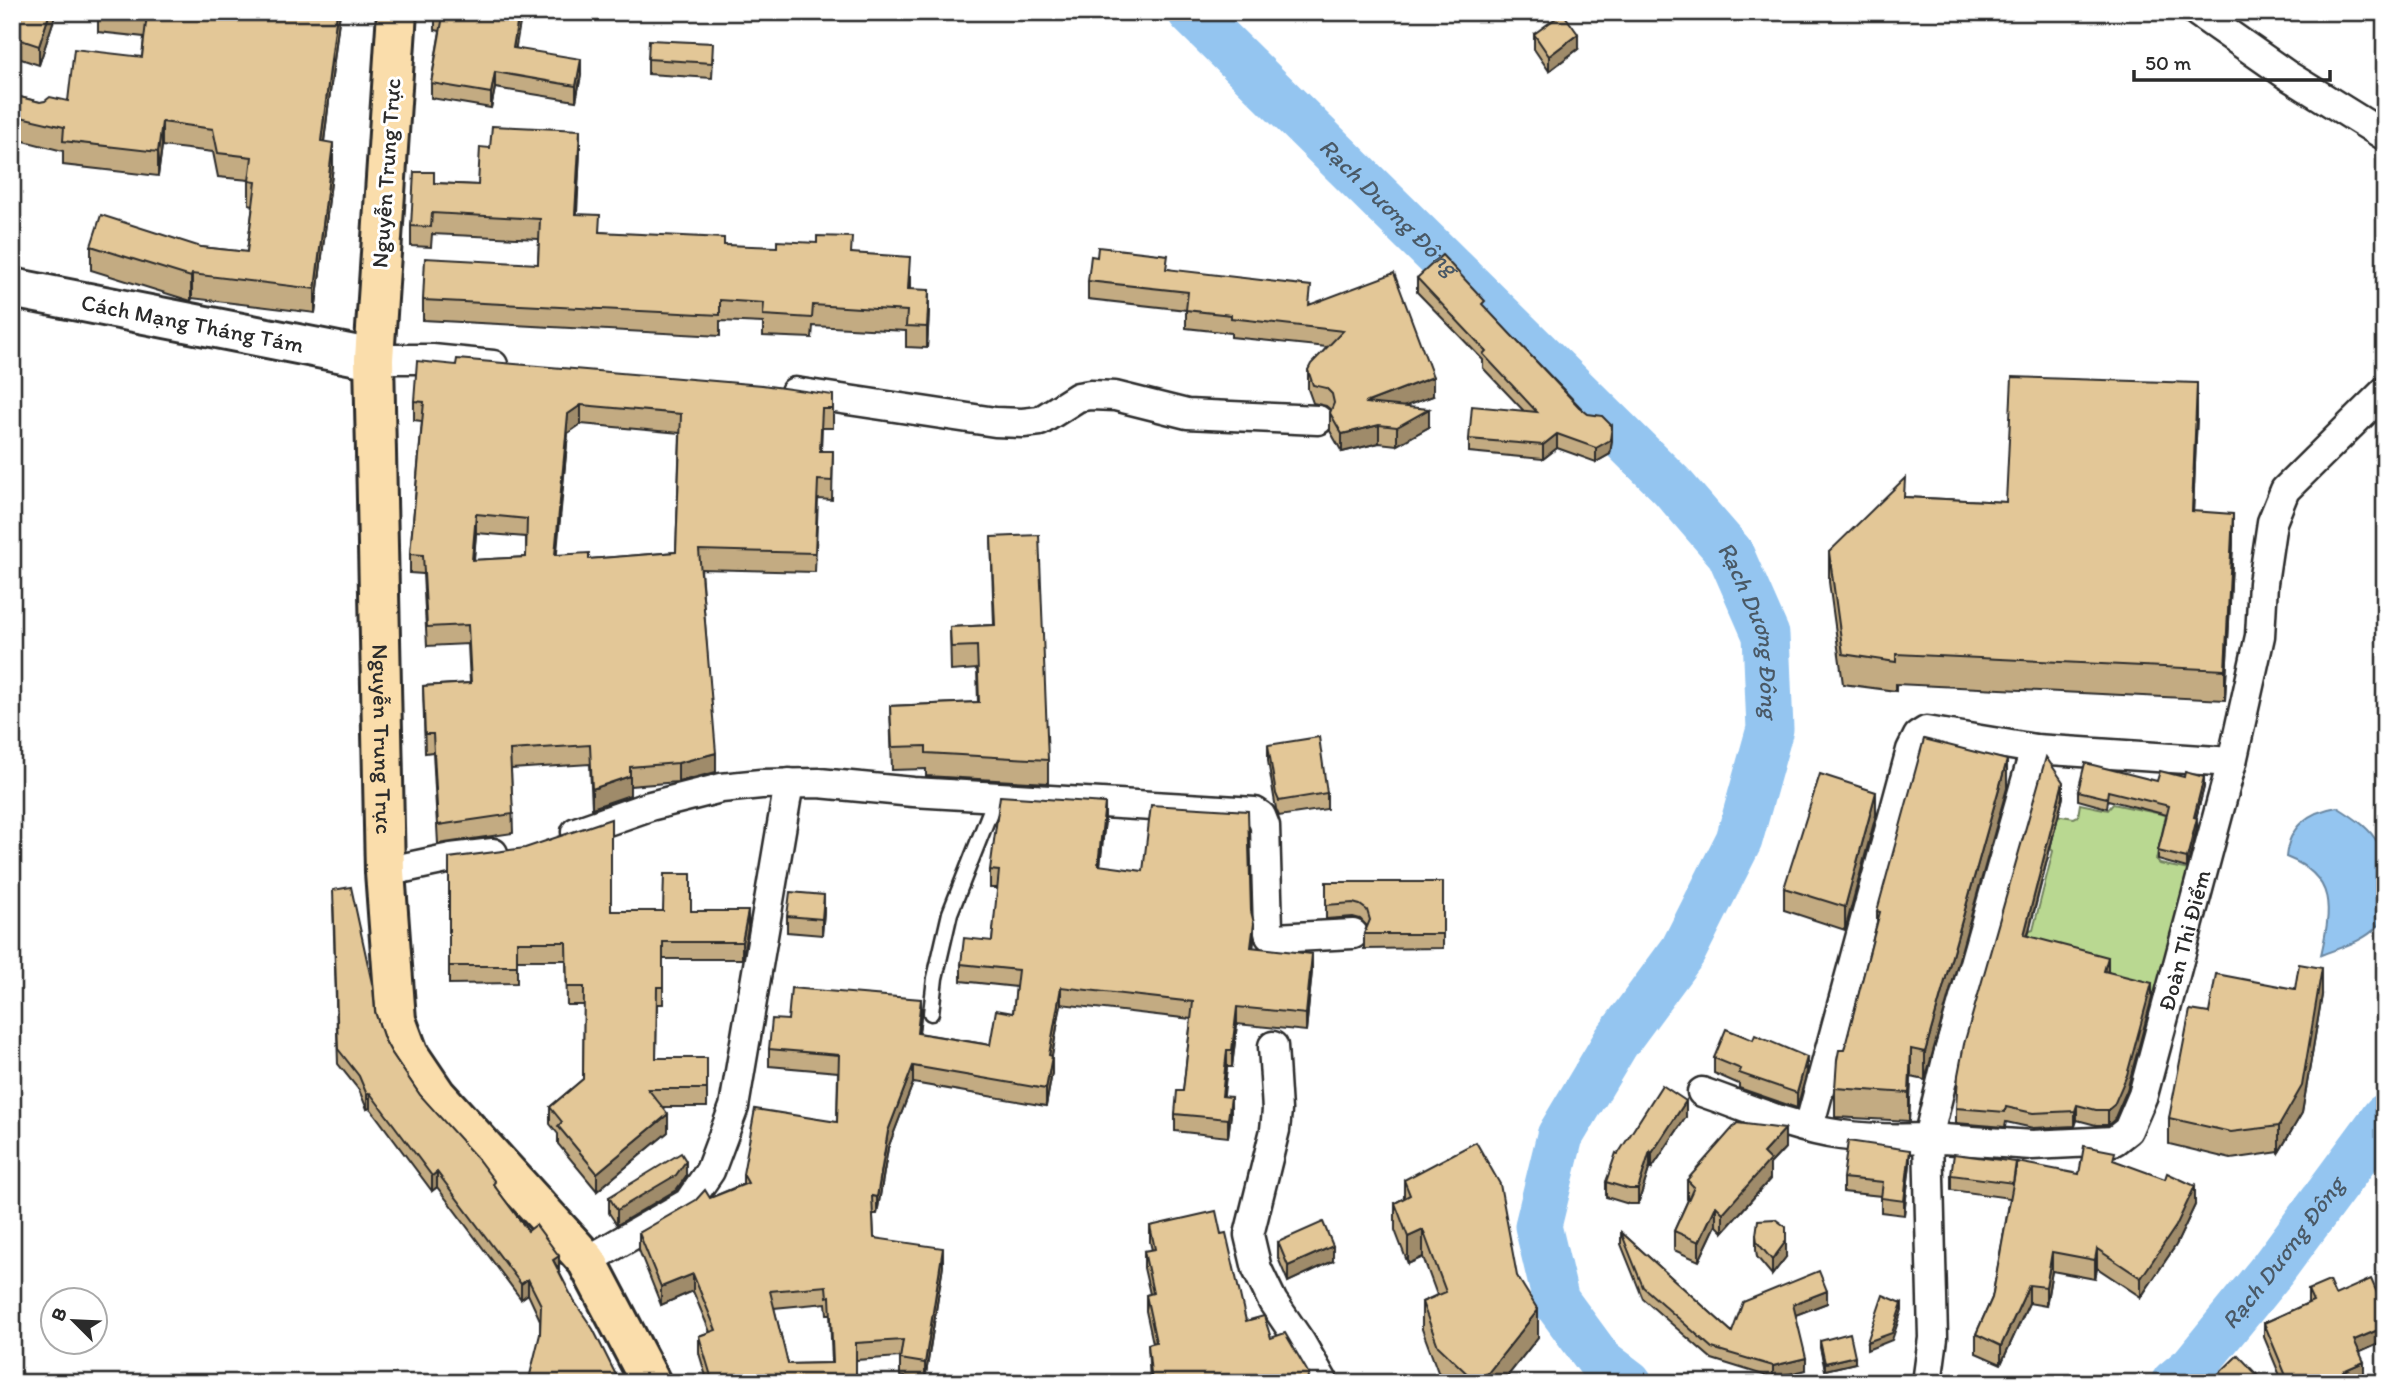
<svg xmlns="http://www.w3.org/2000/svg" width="2397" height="1395" font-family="Itim,sans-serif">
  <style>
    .green { fill: #b9d891; stroke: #72825e; stroke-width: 2 }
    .water { fill: #94c5f0; stroke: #6a87a1; stroke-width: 2 }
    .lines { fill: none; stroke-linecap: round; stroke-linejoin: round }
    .river { stroke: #94c5f0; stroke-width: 47 }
    .lane-casing { stroke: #2b2b2b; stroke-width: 19 }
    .street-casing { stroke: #2b2b2b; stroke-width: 33 }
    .secondary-casing { stroke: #2b2b2b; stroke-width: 44 }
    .primary-casing { stroke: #2b2b2b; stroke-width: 44 }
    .lane { stroke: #fff; stroke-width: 14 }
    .street { stroke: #fff; stroke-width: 28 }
    .secondary { stroke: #fff; stroke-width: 38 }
    .primary { stroke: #faddab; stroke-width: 38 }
    .wall { fill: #c3ab82; stroke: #2b2b2b; stroke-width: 2; fill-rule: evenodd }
    .shaded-wall { fill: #9f8b6a; stroke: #2b2b2b; stroke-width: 2 }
    .building { fill: #e3c797; stroke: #2b2b2b; stroke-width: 2; fill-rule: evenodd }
    .labels { text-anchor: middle; stroke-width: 6; stroke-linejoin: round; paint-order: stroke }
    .street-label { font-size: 23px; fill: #2b2b2b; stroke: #fff }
    .water-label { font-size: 24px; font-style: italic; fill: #4a5966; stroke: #fff }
  </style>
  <rect width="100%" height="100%" fill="#fff"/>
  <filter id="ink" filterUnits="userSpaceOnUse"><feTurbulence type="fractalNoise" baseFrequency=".0143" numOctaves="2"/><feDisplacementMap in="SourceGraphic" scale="14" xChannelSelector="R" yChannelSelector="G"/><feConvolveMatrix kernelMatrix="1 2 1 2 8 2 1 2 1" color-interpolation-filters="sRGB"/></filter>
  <g filter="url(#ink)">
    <path class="green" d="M2080,804l28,6 5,-6 53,11 -10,45 4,4 29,6 2,5 -34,121 -20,-5 -139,-64 30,5 5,-2 20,-79 -6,-7 8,-29 19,3 4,-2z"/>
    <path class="water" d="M2337,807c44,27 48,39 48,88 0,12 2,22 -7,31 -15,16 -37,21 -57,29 10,-45 16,-78 -35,-98 3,-31 22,-45 51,-50z"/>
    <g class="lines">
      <g class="river">
        <path id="s1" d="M1191,12l481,474 58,67 36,82 4,94 -31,111 -56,111 -67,91 -56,94 -22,90 18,75 44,60 29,22"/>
        <path id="s2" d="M2174,1383l19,-16 79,-97 113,-153"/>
      </g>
      <defs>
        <path id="lane" d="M931,1013l4,-35 15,-65 46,-116"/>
        <g id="street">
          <path d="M2197,12l90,63 98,61"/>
          <path d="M374,359h58l61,6"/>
          <path d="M795,392l200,30 28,1 17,-2 38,-24 12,-2 25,1 72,18 131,6"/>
          <path d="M576,832l74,-26 71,-18 40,-4 58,-1 94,9 342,20 6,4 4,10 3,102 2,8 5,2 78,-4"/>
          <path d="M385,872l66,-14 42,-5"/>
          <path d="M1273,1046l4,64 -2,20 -26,105 8,34 16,33 28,41 23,40"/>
          <path d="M1702,1092c43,15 94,37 139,43 29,4 58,4 87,3l20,-83 87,-306"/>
          <path d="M1809,1127l102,-377 7,-14 8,-5 109,18 197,13"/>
          <path d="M587,1261l101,-58 22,-32 24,-64 55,-324"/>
          <path id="s3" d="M1927,1383l6,-45 -5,-200 104,7 82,-4 14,-11 15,-35 89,-333 28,-126 3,-53 9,-61 13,-32 100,-99"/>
        </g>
        <g id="secondary">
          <path id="s4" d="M12,288l362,71"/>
        </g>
        <g id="primary">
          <path id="s5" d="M397,12l-23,347 11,513 11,148 13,35 27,40 151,166 64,122"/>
        </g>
      </defs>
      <use href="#lane" class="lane-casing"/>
      <use href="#street" class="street-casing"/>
      <use href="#secondary" class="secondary-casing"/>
      <use href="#primary" class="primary-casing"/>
      <use href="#lane" class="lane"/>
      <use href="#street" class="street"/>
      <use href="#secondary" class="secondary"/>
      <use href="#primary" class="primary"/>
    </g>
    <g class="wall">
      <path d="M12,12h42v7l-15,46 -27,-9z"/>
      <path d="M98,12h242l-16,130 9,24 -18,147 -123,-15 -1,3 -100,-31v-24l110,1 46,5 6,-47 -4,-1v-24l-31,-3 -5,-25 -51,-6 -4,30 -95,-11v-14l-51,-13v-43l28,7 28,-1 74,-44 2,-20 -46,-5z"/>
      <path d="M435,12l80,36 66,27 -5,26 -81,-13 -4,20 -60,-10v-15l9,-52 -5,-1z"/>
      <path d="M1534,34l44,15 -29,22 -15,-22z"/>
      <path d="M713,58l-1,20 -64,-4v-15z"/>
      <path d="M580,151l-3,63 23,18 124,13 128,8 58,24v12l19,22 -2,37 -21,-1v-16l-93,-5 -1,12 -49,-2v-13l-43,-2v15l-297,-16v-20l115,-36 1,-25 -107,-5 -1,13 -20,-1v-20l23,-43 44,2z"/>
      <path d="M1168,269l143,35 122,92 -29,10 25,21 -32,18 -18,-2 -37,9 -12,-21v-18l1,-3 -5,-4 -13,-3 -5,-14v-19l19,-23 -96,-10v-4l-45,-5v-18l-98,-11v-18z"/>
      <path d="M1417,278l68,30 127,132 -2,14 -14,8 -39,-14 -14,11 -74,-7v-13l54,-29 -40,-42v-8l-66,-68z"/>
      <path d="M833,395v33h-11l-1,23h12l-1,49 -14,-1 -3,73 -114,-3 15,203 -38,10 -48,4v9l-38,13 -2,-44 -79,5 2,64 -75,11 -5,-92 -8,1 -2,-67 47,-3 -2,-39 -41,2 -4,-72 -13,-1v-19l12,-133 -8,-1v-19zM581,424l99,9 -4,119 -87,7 -33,-4 12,-122zM476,533l50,4v20l-52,3z"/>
      <path d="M2197,413l-4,99 40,31 -8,157 -329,-16v7l-53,-7 -14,-102v-30l76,-55 101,5z"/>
      <path d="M991,537l57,223v23l-122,-7v-7l-34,1 -2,-64 88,-4 -1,-33 -26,2 -1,-44 44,-2z"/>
      <path d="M1268,745l59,48v16l-48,7 -3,-7 -8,-48z"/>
      <path d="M2157,781l47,6 -8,31 1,9 -10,41 -29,-8v-9l9,-36 -59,-15 -1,8 -29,-8v-9z"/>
      <path d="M2007,788l-82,292 -14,-3 -2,44 -74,-4v-29l42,-165v-12z"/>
      <path d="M2063,797l-35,139 80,36 44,26 -25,92 -13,30 -6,5h-12l-19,-5 -2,6 -42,2 -27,-6 -1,5 -49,-4v-15z"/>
      <path d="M1876,815l-31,115 -61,-20v-22z"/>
      <path d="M1105,820l-5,46 151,45 3,29 -1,8 59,23 -6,60 -69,-7 -5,43h-5l-4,29 8,18 -3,23 -53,-6v-17l8,-23 8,-72 -130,-15 -9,52v17l-6,33 -133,-23 -25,65 -11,66h-4l1,24 69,28 -18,114 -25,-4v-19l-44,3v23h-148l-9,-30v-17l11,-4 -17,-41 -32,14 -22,-55v-17l71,-35 33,-14v-10l94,-52 1,-50 -69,-6v-17l19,-29 133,-4 -2,17 71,12 23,-32 3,-26 -55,-6v-17l31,-23 6,-53h-8v-18zM826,1303l1,11h3l2,49 -44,1 -14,-56z"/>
      <path d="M449,858l162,53h80l57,17 -6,31h-79v45h-6l-1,54h51v49h-45l6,25 -71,59 -39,-47v-10l-8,-10v-17l33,-28 1,-74h-17l-1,-45h-49v23l-68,1z"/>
      <path d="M1326,882h117v66l-79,1v-15l3,-8 -7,-7 -7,-2 -27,2z"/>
      <path d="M333,904l42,108 9,27 7,13 29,43 75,92 33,44 31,25 -19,78v-14l-12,-26 -7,5 -84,-112 -5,4 -62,-83 -3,1 -8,-19 -21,-26z"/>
      <path d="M824,911l-2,24 -35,-3v-16z"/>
      <path d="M2322,995l-20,118 -23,39 -48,7 -62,-15v-26l40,-105z"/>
      <path d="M1714,1058l93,14 -10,36 -58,-20v-4l-25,-11z"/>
      <path d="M1686,1117l-34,51 -2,-2 -12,38h-9l-23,-7v-15l12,-28z"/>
      <path d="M1785,1148l-15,16v15l-47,53 -7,-7 -17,36 -25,-11v-19l14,-31 -1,-1v-19z"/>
      <path d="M2115,1161l80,44 -19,40 -35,52 -44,-29 -2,11 -43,-8 -6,35 -17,-3 -28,61 -25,-11v-19l16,-36 18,-100 -59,-8v-15l128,-1z"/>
      <path d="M1910,1164l-6,51 -23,-3v-16l-38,-4v-14z"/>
      <path d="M686,1176l-10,14 -59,35 -8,-12v-16z"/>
      <path d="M1404,1180l113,96 21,61 -36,46h-53l-11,-11 -16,-43v-27l15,-7 -14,-38 -15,7 -13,-34v-27l9,-5z"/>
      <path d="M1150,1226l71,8 25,87 25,17 38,45h-159l-2,-39 5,-1 -7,-32v-16l4,-1 -6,-26v-17l8,-1 -2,-8z"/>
      <path d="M1621,1232l111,100 95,-29 -32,12 11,55 -33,8 -61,-19 -69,-60 -22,-55z"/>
      <path d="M1756,1235l30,22 -14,18 -15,-18 -1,-7z"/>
      <path d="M1278,1242l55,19 -45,21 -10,-24z"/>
      <path d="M2308,1290l27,5 50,46 -25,11 4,24 -15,7h-66l-19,-46v-14l44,-20z"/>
      <path d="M1820,1341l35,22 -30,7 -5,-22z"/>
    </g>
    <g class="shaded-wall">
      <path d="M50,12h4v7l-15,46v-19z"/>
      <path d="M337,12h3l-19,153v-24z"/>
      <path d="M519,12h3l-9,51v-15z"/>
      <path d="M1578,34v15l-29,22v-15z"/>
      <path d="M581,59v16l-5,26v-15z"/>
      <path d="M495,72v16l-4,20v-15z"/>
      <path d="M162,122v24l-4,30v-24z"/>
      <path d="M580,130v21l-5,83v-20z"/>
      <path d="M333,143v23l-18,147v-24z"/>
      <path d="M192,274v24l-1,3v-24z"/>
      <path d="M929,290v21l-2,37v-21z"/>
      <path d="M1433,377v19l-68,25v-18z"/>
      <path d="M2197,383v30l-5,128v-30z"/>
      <path d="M581,405v19l-13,9 -13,141v-19l13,-141z"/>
      <path d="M1429,409v18l-32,18v-18z"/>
      <path d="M1379,425v18l-37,9v-18z"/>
      <path d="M1612,426v14l-2,14 -14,8v-14z"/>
      <path d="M1557,434v14l-14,11v-14z"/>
      <path d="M476,514v19l-4,46v-19z"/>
      <path d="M2233,514v29l-8,157v-30z"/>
      <path d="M716,753v19l-38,10v-19z"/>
      <path d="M2007,760v28l-82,292v-28z"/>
      <path d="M630,776v19l-38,13v-19z"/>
      <path d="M2204,777v10l-10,39v-9z"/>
      <path d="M2063,782v15l-39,153v-15z"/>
      <path d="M1876,792v23l-31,115v-23z"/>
      <path d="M1105,803v17l-7,63v-18z"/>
      <path d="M2197,818v9l-10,41v-10z"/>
      <path d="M824,895v16l-2,24v-16z"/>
      <path d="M748,911v17l-6,31v-17z"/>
      <path d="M1254,923v17l-3,25v-18z"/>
      <path d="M1312,954v17l-6,60v-17z"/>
      <path d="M2108,957v15l-4,-1z"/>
      <path d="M2322,968v27l-20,118 -23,39v-26z"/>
      <path d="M2152,983v15l-25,92 -13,30 -6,5v-15z"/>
      <path d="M1061,987v17l-12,69v-18z"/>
      <path d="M921,999v17l-4,34v-17z"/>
      <path d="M1237,1007v17l-5,43v-17z"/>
      <path d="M1911,1049v28l-2,44v-28z"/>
      <path d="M1227,1050v17l-5,46v-17z"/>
      <path d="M1052,1056v17l-6,33v-17z"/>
      <path d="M1807,1057v15l-10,36v-15z"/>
      <path d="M913,1066v17l-25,65 -11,66v-17l11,-66z"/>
      <path d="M370,1093v15l-3,1v-14z"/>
      <path d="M1231,1097v17l-3,23v-18z"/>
      <path d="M1686,1101v16l-34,51v-15z"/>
      <path d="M2077,1105v15l-2,6v-15z"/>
      <path d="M668,1114v18l-71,59v-18z"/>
      <path d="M1785,1129v19l-15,16v15l-47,53v-19l40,-60z"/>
      <path d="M1910,1150v14l-6,51v-14z"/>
      <path d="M1650,1151v15l-12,38v-15z"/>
      <path d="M686,1161v15l-10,14 -59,35v-15z"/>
      <path d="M437,1172v15l-5,4v-15z"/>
      <path d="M2195,1186v19l-19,40 -35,52v-19z"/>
      <path d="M1716,1206v19l-17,36v-19z"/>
      <path d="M1423,1230v27l-15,7v-27z"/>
      <path d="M1786,1241v16l-14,18v-15z"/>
      <path d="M1333,1246v15l-45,21v-16z"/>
      <path d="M943,1248v18l-18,114v-17z"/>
      <path d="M2097,1249v19l-2,11v-19z"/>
      <path d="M2052,1252v19l-6,35v-19z"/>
      <path d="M559,1256v14l-6,-10z"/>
      <path d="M693,1274v17l-32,14v-18z"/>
      <path d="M528,1279v15l-7,5v-15z"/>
      <path d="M2029,1285v18l-28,61v-18z"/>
      <path d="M1827,1291v12l-34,13v-12z"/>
      <path d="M1902,1303v7l-10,30 -25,10v-8z"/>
      <path d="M1538,1310v27l-36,46h-22z"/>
      <path d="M2385,1327v14l-31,14v-15z"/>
      <path d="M1855,1356v7l-30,7v-7z"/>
      <path d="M1806,1358v12l-33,8v-12z"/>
      <path d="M2364,1362v14l-15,7h-6v-12z"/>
    </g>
    <g class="building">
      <path d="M12,12h38l-11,34 -27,-9z"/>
      <path d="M134,12h203l-16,129 12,2 -18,146 -123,-15 -1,3 -100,-31 10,-31 100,32 46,5 9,-70 -7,-1 3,-24 -34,-4 -5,-24 -51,-7 -4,30 -95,-11 1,-14 -52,-12v-20l28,7 5,-1 5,-4 18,4 6,-52 68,8 5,-43z"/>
      <path d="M435,12h84l-6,36 68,11 -5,27 -81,-14 -4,21 -60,-10 12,-67 -8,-1z"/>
      <path d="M1563,13l15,21 -29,22 -15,-22z"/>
      <path d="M649,40l64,3 -1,20 -64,-4z"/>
      <path d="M492,126l88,4 -5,84 25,1 -1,17 125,6v7l53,2v-6l40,2v-7l35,1 -1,16 59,4 -2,32 21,1 -2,37 -21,-1 1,-15 -94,-6 -1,13 -49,-3 1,-12 -44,-3v15l-297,-15 2,-42 113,6 2,-45 -108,-6 -1,14 -20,-1 3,-54h20v11l44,2 2,-38 10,1z"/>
      <path d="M1098,247l70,8 -2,14 145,17 -2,19 85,-32 39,104 -68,26 64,6 -32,18 -18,-2 -37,9 -12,-21 4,-10 -2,-9 -6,-6 -13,-3 -5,-15 3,-6 32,-33 -112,-13v-3l-45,-5 2,-18 -100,-11 3,-25 6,1z"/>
      <path d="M1442,255l43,46 -3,3 97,103 9,7 14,2 10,10 -2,14 -14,8 -39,-14 -14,11 -74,-6 3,-33 65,6 -54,-58 3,-3 -69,-73z"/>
      <path d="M457,359l305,26 71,10v14h-11l-2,42h13l-1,30 -14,-1 -3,73 -116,-3 17,203 -38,10 -48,4v9l-38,13 -2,-44 -80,5 3,64 -75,11 -5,-91h-8l-2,-48 48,-3 -3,-58 -41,2 -4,-72 -13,-1 14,-152 -10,-1 3,-40 39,4zM581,405l100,9 -5,138 -87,7v-6l-34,2 13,-141zM476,514l51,5 -1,38 -54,3z"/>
      <path d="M2012,377l185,6 -5,128 41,3 -8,156 -329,-16v8l-53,-8 -14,-102 76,-74 -1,19 102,5z"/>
      <path d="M1039,535l9,225 -122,-7v-7l-34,1 -2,-41 89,-4 -2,-56 -26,1 -1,-20 45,-2 -4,-88z"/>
      <path d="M1319,737l8,56 -48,8 -3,-7 -8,-49z"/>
      <path d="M1924,739l83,21 -82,292 -14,-3 -2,44 -74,-5 2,-28 2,-10h5l36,-138 -3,-1z"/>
      <path d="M2046,757l17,25 -39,153 84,22 -4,14 48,12 -25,92 -13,30 -6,5h-12l-19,-5 -2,6 -42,2 -27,-6 -1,5 -49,-4 2,-33 6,-31z"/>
      <path d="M2085,763l72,18 3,-10 24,6 1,-5 19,5 -10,40 3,1 -10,40 -29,-7 11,-45 -61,-15 -1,7 -29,-7z"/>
      <path d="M1820,774l56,18 -31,115 -61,-19z"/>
      <path d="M1000,796l105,7 -7,62 45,6 8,-66 97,6 3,100 3,12 -3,24 61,7 -6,60 -69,-7 -5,43h-5l-5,46 9,1 -3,22 -53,-5 2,-23h6l10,-89 -132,-15 -12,68 3,1 -6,33 -133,-23 -25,65 -11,66 -5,-1 2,42 69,10 -18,115 -25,-4 3,-19 -47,3v40h-143l-14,-47 17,-6 -23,-56 -32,13 -22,-54 57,-33 9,-10 5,8 38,-15 -5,-9 12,-65 82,13 2,-67 -70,-6 3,-30 16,1 3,-32 130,11 -4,34 73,12 6,-35 17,3 5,-43 -57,-6 3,-26 28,3 7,-70 -9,-1zM826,1286l1,11 3,-1 3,67 -45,1 -18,-73z"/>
      <path d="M611,819v92h52l1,-37h27v37h57l-6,31h-79v45h-6l-1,71h51v31h-59l20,25 -71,59 -39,-47 4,-4 -12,-15 33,-28 1,-92h-17l-1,-45h-49v24h-68v-108l76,-10z"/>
      <path d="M1326,882h117v52h-79l6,-14 -3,-10 -7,-5 -7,-2 -27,2z"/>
      <path d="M351,887l22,101 2,24 9,27 7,13 29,43 57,63 18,24 -2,2 35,47 8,-6 23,31 -6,4 21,41 19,28 27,54h-92l12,-49 1,-29 -13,-26 -7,5 -84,-112 -5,4 -62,-83 -3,2 -8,-19 -21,-27 -5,-159z"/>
      <path d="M790,892l34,3 -2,24 -35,-3z"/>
      <path d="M2299,964l23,4 -20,118 -23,40 -48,6 -62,-14 21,-108 19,3 7,-39 79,15z"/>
      <path d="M1726,1029l27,11 2,-5 52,22 -10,36 -58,-20 2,-4 -27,-11z"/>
      <path d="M1662,1085l24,16 -34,52 -2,-2 -12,38h-9l-23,-7 10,-29 2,1z"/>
      <path d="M1737,1123l48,6 -22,24 7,7 -47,53 -7,-7 -17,36 -25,-11 20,-44 -7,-7z"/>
      <path d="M1848,1141l62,9 -6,51 -23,-3 2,-16 -40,-4z"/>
      <path d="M1476,1142l24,42 17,92 21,34 -58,73h-3l-39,-37 -16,-44 24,-10 -23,-62 -15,7 -13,-34 15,-8 -6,-15z"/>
      <path d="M2084,1146l31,6 -2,8 52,19 2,-6 28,13 -19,40 -35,52 -44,-29 -2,11 -43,-8 -6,35 -17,-2 -28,61 -25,-12 16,-36 25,-136 62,12z"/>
      <path d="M681,1153l5,8 -10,14 -59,35 -8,-13z"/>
      <path d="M1954,1154l62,8 -3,21 -62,-8z"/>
      <path d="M1216,1211l5,23 5,-1 20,88 18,-5 7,22 14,-5 24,41 -4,9h-153l-4,-39 8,-2 -10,-47 7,-2 -9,-42 11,-2 -5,-23z"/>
      <path d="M1775,1219l11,8v14l-14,19 -15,-18 -1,-7 2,-15z"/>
      <path d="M1323,1222l10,24 -45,20 -10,-24z"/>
      <path d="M1621,1232l111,100 11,-30 76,-31 8,20 -34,13 13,54 -33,8 -61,-18 -69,-61z"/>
      <path d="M2371,1279l14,32v16l-31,13 10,22 -21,9 5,12h-59l-25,-60 49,-22 -5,-11 21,-9 6,14z"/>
      <path d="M1883,1295l19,8 -10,30 -25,9z"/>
      <path d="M1850,1333l5,23 -30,7 -5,-22z"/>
      <path d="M2238,1355l27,28h-56z"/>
    </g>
  </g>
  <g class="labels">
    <g class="street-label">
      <text transform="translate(386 173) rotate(-86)" y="8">Nguyễn Trung Trực</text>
      <text dy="8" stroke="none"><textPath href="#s4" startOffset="184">Cách Mạng Tháng Tám</textPath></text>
      <text dy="8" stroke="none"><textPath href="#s5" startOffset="728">Nguyễn Trung Trực</textPath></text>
      <text dy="8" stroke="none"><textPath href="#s3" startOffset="648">Đoàn Thị Điểm</textPath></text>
    </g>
    <g class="water-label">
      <text dy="8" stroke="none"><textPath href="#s1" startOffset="278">Rạch Dương Đông</textPath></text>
      <text dy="8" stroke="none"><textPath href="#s1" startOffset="845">Rạch Dương Đông</textPath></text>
      <text dy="8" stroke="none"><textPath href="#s2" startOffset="170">Rạch Dương Đông</textPath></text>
    </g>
  </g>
  <rect width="2397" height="1395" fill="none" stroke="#fff" stroke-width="42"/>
  <rect x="21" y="21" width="2355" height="1353" fill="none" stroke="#2b2b2b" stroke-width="2.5" filter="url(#ink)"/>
  <g transform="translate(74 1321) rotate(294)"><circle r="33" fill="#ffffff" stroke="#aaaaaa" stroke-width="2"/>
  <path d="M0-5L12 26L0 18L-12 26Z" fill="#2b2b2b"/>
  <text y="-10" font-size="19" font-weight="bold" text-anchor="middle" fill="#2b2b2b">B</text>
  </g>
  <path d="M2134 70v10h196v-10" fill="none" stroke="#2b2b2b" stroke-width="3.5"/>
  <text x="2145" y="70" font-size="21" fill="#2b2b2b" stroke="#ffffff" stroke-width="5" paint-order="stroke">50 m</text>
</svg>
